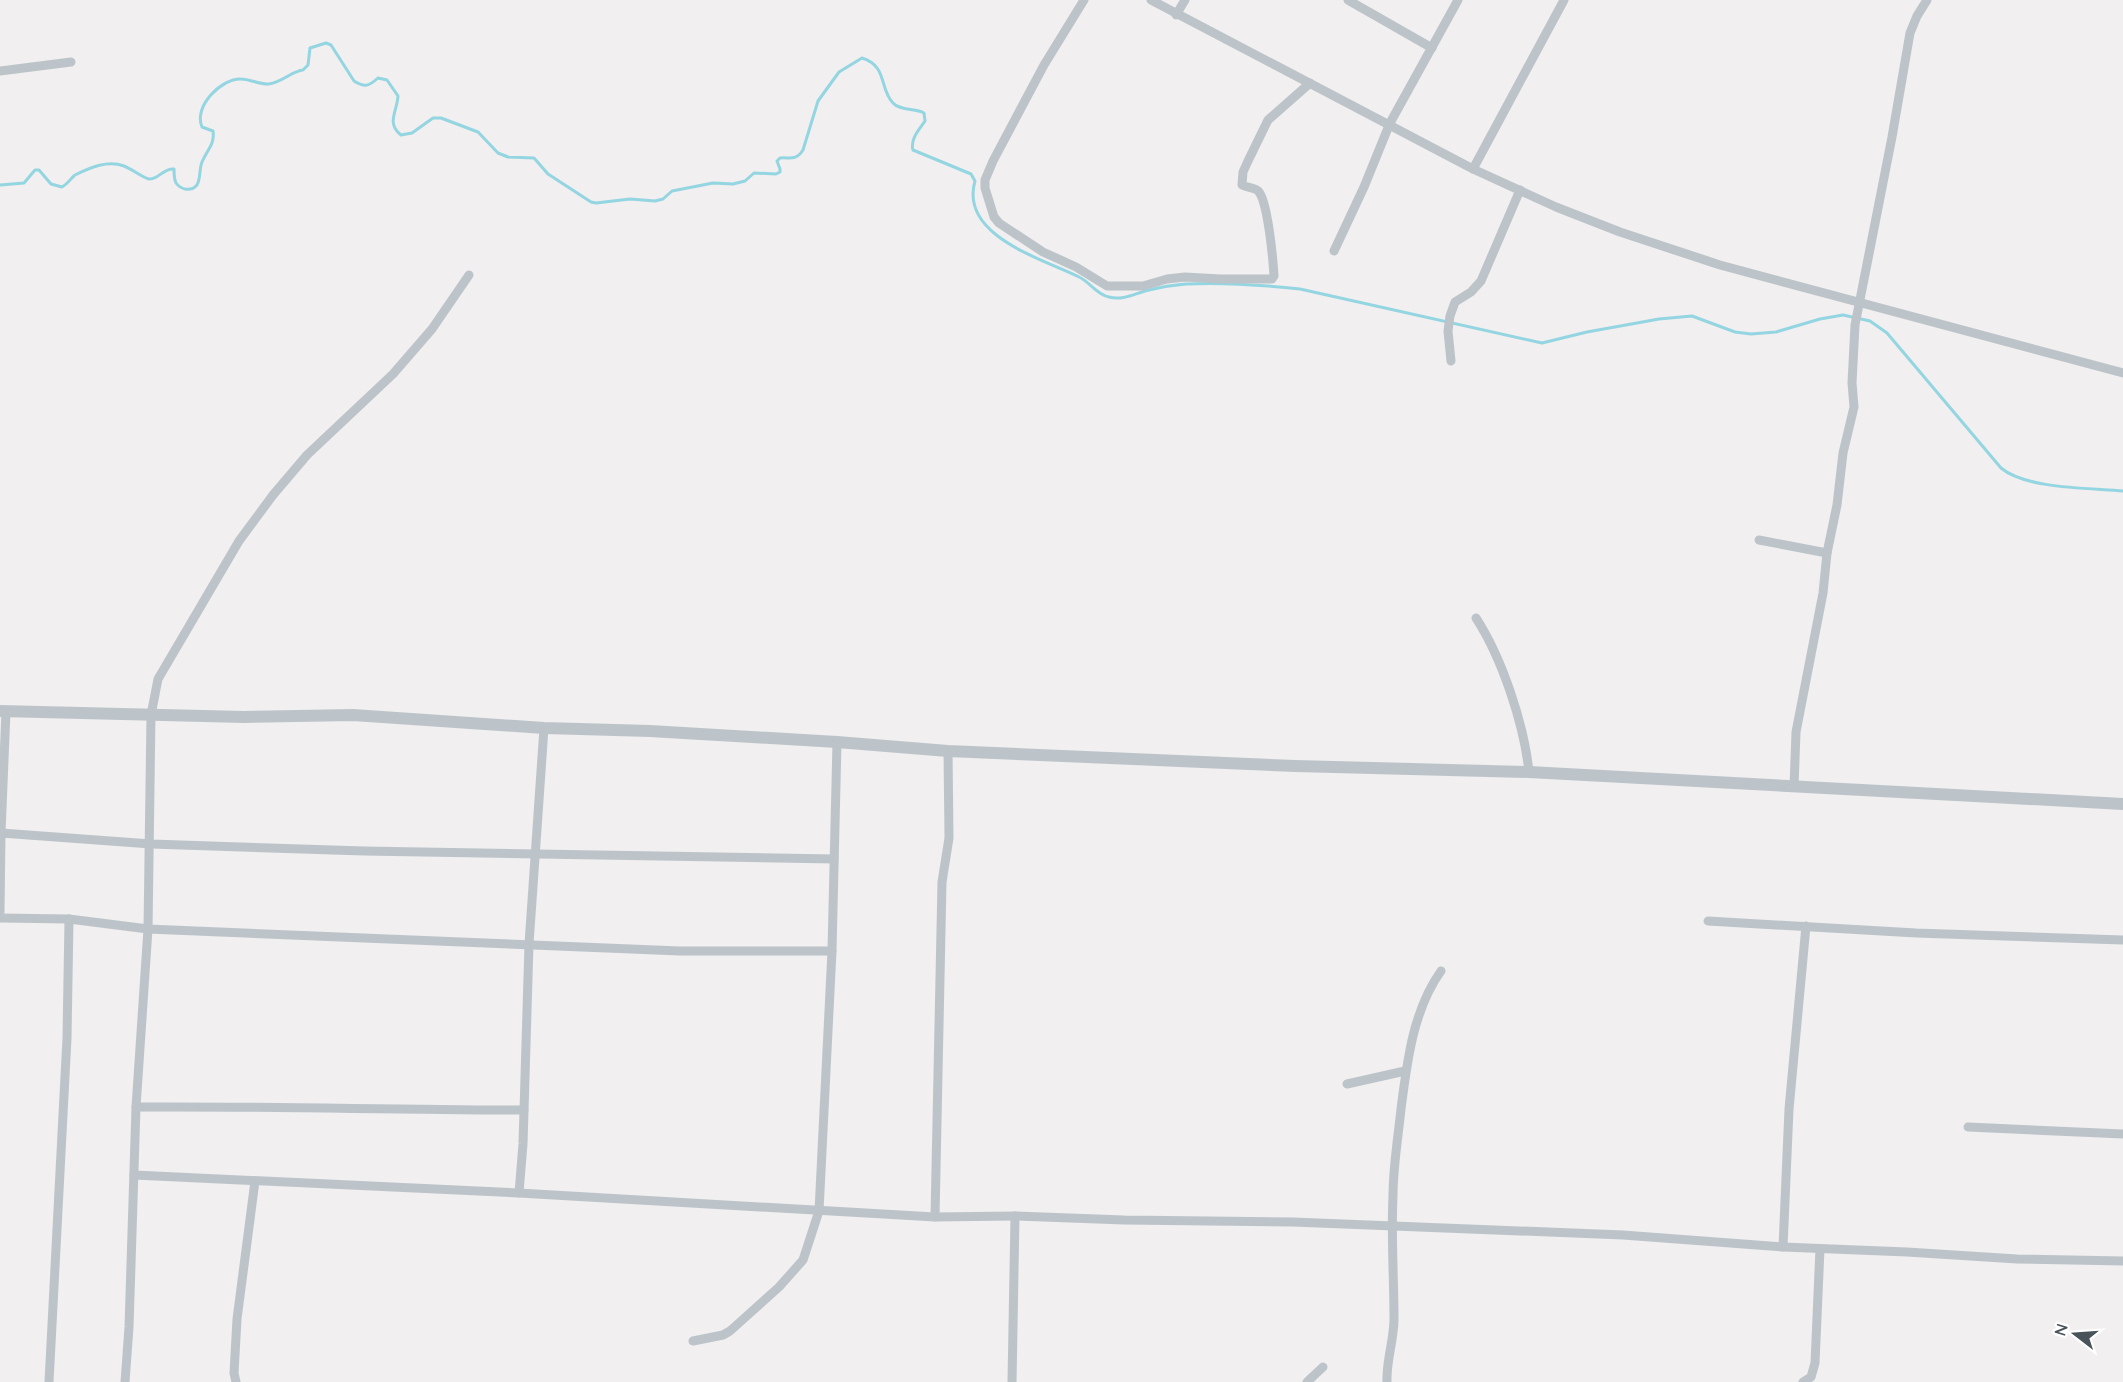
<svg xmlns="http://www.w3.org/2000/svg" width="2123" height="1382" font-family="Quicksand,sans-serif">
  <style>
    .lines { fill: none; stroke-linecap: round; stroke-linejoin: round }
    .stream { stroke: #94d5e2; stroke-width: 3 }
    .minor { stroke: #bcc4ca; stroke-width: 9 }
    .tertiary { stroke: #bcc4ca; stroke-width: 12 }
  </style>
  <rect width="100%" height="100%" fill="#f1efef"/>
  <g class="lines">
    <path class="stream" d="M0,185l24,-2 11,-13h4l12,14 11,3c6,-3 8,-8 13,-12 16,-8 33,-15 49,-9 8,3 19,12 25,13 9,1 14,-11 25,-10 0,5 0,10 2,14 5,7 15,9 21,2 4,-7 2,-16 5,-23 5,-12 13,-18 11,-31l-11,-4c-9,-21 20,-49 39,-48 9,0 19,6 28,5 14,-2 23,-13 34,-14l5,-5 2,-17 16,-5 5,2 23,36c11,7 15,5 24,-3l9,2 11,16c-1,16 -12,27 3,39l11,-2 21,-15h8l37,14 20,21 10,4 26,1 14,16 43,28 5,1 34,-4 25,2 8,-2 9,-8 41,-8 20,1 12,-3 9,-8 22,1 4,-2v-3l-3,-8 3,-3c10,-1 16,3 23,-8l15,-49 21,-29 23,-14c26,8 17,31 31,45 7,8 22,5 31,10l1,8c-6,9 -15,18 -12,29l58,24 4,7c-16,55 68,78 104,96 11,5 18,18 30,20 14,4 27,-4 40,-7 12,-3 25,-5 37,-6 37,-2 77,1 114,5l242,54 45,-11 72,-13 33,-3 43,16 16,2 25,-2 44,-13 23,-4 27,6 17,12 114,135c25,21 89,20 122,23"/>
    <g class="minor">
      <path d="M1084,0l-40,65 -51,96 -8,19v8l9,29 5,6 44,29 33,15 31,19h36l24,-7 18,-2 36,2h51l2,-3c-1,-17 -6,-72 -15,-84 -3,-5 -12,-4 -17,-7l1,-13 5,-11 20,-41 42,-37"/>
      <path d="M1151,0l322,169 83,38 64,25 100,33 403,108"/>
      <path d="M1348,0l84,48"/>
      <path d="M1176,15l9,-15"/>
      <path d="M0,71l71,-9"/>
      <path d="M1473,169l91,-169"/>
      <path d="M1334,251l30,-64 26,-64 68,-123"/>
      <path d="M1451,361l-3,-30 2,-15 5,-14 16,-10 10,-11 39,-91"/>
      <path d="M1759,540l68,13"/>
      <path d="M1476,618c26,40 48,106 53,154"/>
      <path d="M1794,787l2,-55 27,-139 4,-40 10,-48 6,-52 11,-46 -2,-24 3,-58 37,-188 18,-104 7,-17 10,-16"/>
      <path d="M1,833l150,11 213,7 470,8"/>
      <path d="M0,912l1,-79 5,-122"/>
      <path d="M0,918l69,1 79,10 532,22h152"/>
      <path d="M1708,921l208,12 207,7"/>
      <path d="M1347,1084l58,-13"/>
      <path d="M136,1107c130,-1 259,3 388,3"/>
      <path d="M1968,1127l155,7"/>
      <path d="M134,1175l385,18 416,24 80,-1 109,4 169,2 330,13 160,12 124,5 110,7 106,2"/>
      <path d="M519,1193l4,-49 6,-200 15,-216"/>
      <path d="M935,1217l7,-335 7,-44 -1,-87"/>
      <path d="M1783,1247l6,-138 17,-183"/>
      <path d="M693,1341l30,-6 7,-4 49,-44 24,-27 16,-49 13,-260 5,-209"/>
      <path d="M49,1382l18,-344 2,-119"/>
      <path d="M125,1382l4,-55 7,-220 12,-178 3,-214 7,-36 81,-138 34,-46 34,-40 86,-81 39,-45 37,-54"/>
      <path d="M236,1382l-2,-9 3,-54 18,-138"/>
      <path d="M1012,1382l3,-166"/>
      <path d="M1307,1382l16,-15"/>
      <path d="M1387,1382c-1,-21 7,-42 7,-63 0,-41 -3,-82 -1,-123 0,-29 5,-58 8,-87 6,-47 12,-99 40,-138"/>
      <path d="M1803,1382l8,-5 4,-14 5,-114"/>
    </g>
    <path class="tertiary" d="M0,711l244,6 109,-2 191,13 106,3 187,11 111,9 347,15 234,6 594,32"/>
  </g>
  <g transform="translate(2075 1334) rotate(287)" stroke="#ffffff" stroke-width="4.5" paint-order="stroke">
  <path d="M0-4.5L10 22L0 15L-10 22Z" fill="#49535a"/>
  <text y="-9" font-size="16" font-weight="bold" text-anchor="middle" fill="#49535a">N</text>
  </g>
</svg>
